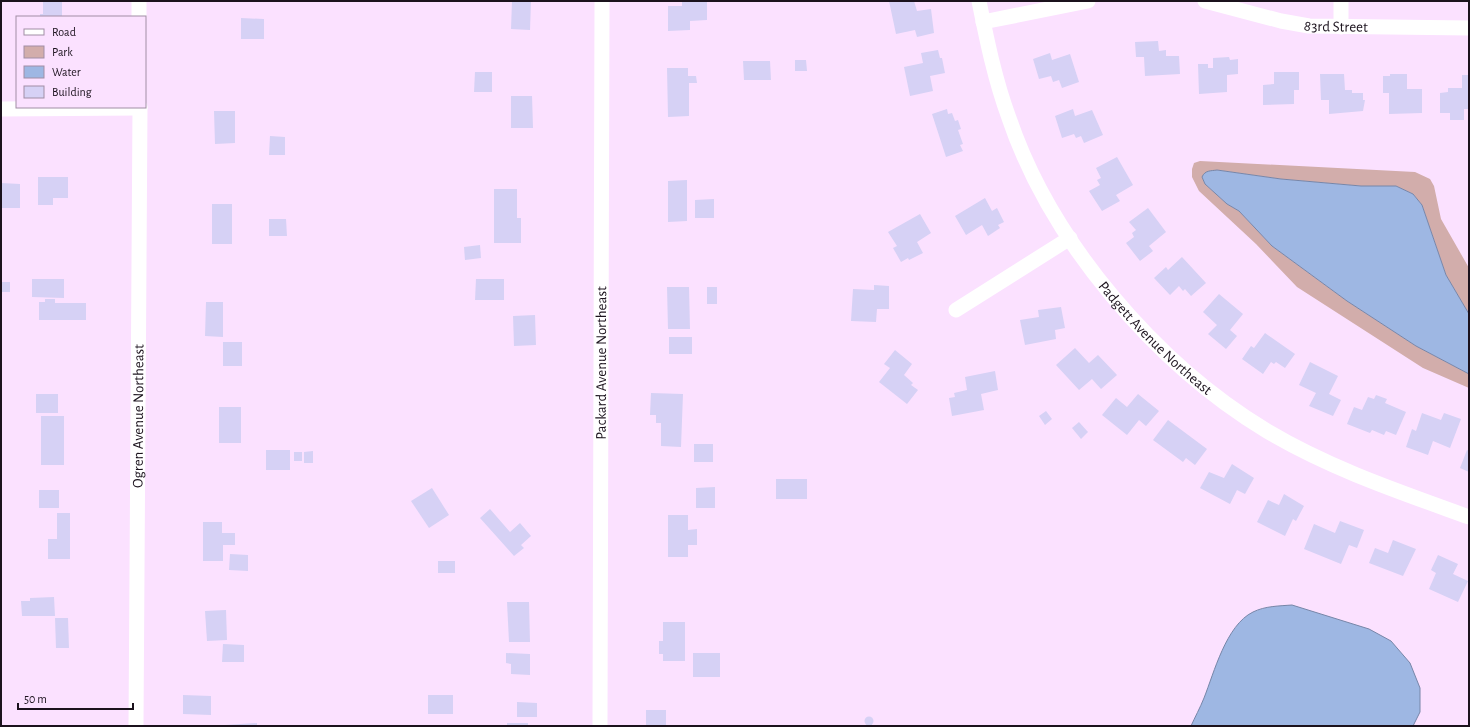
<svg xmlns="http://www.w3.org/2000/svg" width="1470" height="727" font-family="'Alegreya Sans',sans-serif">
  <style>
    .green { fill: #d2adab }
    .water { fill: #9eb7e3; stroke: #7786a8 }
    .building { fill: #d6d1f5 }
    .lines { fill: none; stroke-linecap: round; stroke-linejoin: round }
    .minor { stroke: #fff; stroke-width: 15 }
    .labels { text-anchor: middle; stroke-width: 3; stroke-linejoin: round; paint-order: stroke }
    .street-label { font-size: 15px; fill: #1b121d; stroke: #fbe1ff }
  </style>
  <rect width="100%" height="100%" fill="#fbe1ff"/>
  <path class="green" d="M1200,161l215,11 15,7 4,7 7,33 28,49v46l-23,-39 -24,-70 -9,-11 -17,-8h-35l-80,-7 -64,-9 -15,7 3,7 22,20 12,7 33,35 75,55 69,45 53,28v14l-46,-20 -126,-81 -41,-43 -57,-53 -7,-14v-8l2,-6z"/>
  <g class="water">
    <path d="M1217,170l64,9 80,7h35l17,8 9,11 24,70 23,39v60l-53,-28 -69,-45 -75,-55 -33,-35 -12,-7 -22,-20 -3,-7c3,-7 9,-6 15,-7z"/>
    <path d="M1292,605l77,24 22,12 19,22 10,25v24l-7,14h-222c4,-9 9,-18 13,-28 10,-25 22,-73 49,-86 12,-6 26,-6 39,-7z"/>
  </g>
  <g class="building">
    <path d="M43,1h19v16h-22v-3h3z"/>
    <path d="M512,1h19l-1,29 -19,-1z"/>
    <path d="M682,1h25v19l-17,1v9l-22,1v-25h14z"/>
    <path d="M889,1h25l3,10 14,-2 3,24 -17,4 -2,-7 -19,4z"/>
    <path d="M241,18l23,1v20h-23z"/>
    <path d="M1158,41l1,10 7,-1v6h13l1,18 -35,2 -1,-19h-8l-1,-15z"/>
    <path d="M938,50l2,8h2l3,15 -15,3 3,15 -23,5 -6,-29 19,-4 -2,-10z"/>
    <path d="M1050,53l2,7 18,-6 9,28 -17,6 -3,-8 -6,2 -2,-6 -12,3 -6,-20z"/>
    <path d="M1229,57l1,3 8,-1v15l-11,1v17l-28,2 -1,-30h10v4h5v-10z"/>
    <path d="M795,60h11l1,11h-12z"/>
    <path d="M743,61h27l1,19h-27z"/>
    <path d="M667,68h21v8h8l1,7h-8v33l-21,1z"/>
    <path d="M475,72h17v20h-18z"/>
    <path d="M1274,72h25v18h-5v14l-31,1v-20l11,-1z"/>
    <path d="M1320,74h24l1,16h7v3h11v7h2l-2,11 -34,3v-14h-8z"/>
    <path d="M1390,74h17v15h15v24l-33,1v-21h-6v-17h7z"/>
    <path d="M1462,75h7v34h-5v11h-14v-7h-10v-20l8,-1v-4h14z"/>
    <path d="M511,96h21l1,32h-22z"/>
    <path d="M947,109l1,5 4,-1 3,8 3,-1 3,9 -3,1 5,14 -3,1 3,6 -17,6 -14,-43z"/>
    <path d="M1073,109l2,7 17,-6 11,25 -19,8 -3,-7 -5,2 -2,-4 -12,4 -7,-22z"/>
    <path d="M214,111h21v32l-20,1z"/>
    <path d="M270,136l15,1v18h-16z"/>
    <path d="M1117,157l16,28 -17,10 4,6 -18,10 -13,-20 11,-6 -3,-5 4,-2 -5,-10z"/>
    <path d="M38,177h30v21h-15v7h-15z"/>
    <path d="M687,180v41l-19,1v-41z"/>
    <path d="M1,183l19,1v24h-19z"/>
    <path d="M494,189h23v29h4v25h-27z"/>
    <path d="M985,198l7,13 5,-3 7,14 -6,3 2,3 -12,8 -6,-11 -16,10 -11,-19z"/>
    <path d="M714,199v19h-19v-18z"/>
    <rect x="212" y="204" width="20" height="40"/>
    <path d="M1148,208l18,24 -17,14 4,5 -13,10 -14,-18 8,-6 -2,-4 4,-3 -7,-8z"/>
    <path d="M920,214l11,19 -14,9 6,11 -14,7 -1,-2 -7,4 -8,-14 4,-2 -9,-14z"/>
    <path d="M269,219h17l1,17h-18z"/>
    <path d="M480,245l1,13 -16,2 -1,-13z"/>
    <path d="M1182,257l24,26 -15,13 -6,-7 -2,2 -4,-5 -9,9 -16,-17 12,-11 2,3z"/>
    <path d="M32,279h32v19l-32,-1z"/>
    <path d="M476,279h28v21h-29z"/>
    <rect x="1" y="282" width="9" height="10"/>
    <path d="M874,285l15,1v23h-12l-1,13 -25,-1 2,-32 21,1z"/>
    <path d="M667,287h22l1,42h-22z"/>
    <rect x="707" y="287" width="10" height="17"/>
    <path d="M1219,294l24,20 -13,16 7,6 -11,13 -18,-15 9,-9 -14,-13z"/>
    <path d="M45,299h10v4h31v17h-47v-18h6z"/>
    <path d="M206,302h17v35l-18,-1z"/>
    <path d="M1061,307l4,21 -10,2 1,9 -31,6 -5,-25 19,-3 -1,-7z"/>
    <path d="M535,315l1,30 -22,1 -1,-30z"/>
    <path d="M1265,333l30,21 -10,14 -9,-6 -2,2 -3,-2 -8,12 -21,-15 9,-13 3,2z"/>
    <rect x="669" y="337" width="23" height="17"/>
    <rect x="223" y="342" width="19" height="24"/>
    <path d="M1075,348l14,15 9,-8 19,20 -16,14 -9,-10 -13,11 -23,-25z"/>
    <path d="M895,350l17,14 -8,11 9,8 -2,2 7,5 -11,14 -28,-22 11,-14 -6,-4z"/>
    <path d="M1310,362l28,14 -9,18 12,6 -8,16 -24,-10 7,-13 -17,-8z"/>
    <path d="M995,371l3,19 -17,4 3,16 -32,6 -3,-18 6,-1 -1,-4 13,-3 -2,-13z"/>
    <path d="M651,393l32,1 -2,53 -20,-1v-23h-5v-8h-6z"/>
    <rect x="36" y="394" width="22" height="19"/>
    <path d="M1138,394l21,17 -13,15 -7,-6 -12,15 -25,-20 14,-17 11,9z"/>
    <path d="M1376,395l11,4 -2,4 21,9 -10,23 -10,-4 -2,4 -12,-5 -2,3 -23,-9 7,-17 8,3 6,-13 6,2z"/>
    <rect x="219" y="407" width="22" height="36"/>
    <path d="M1046,411l6,8 -7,6 -6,-9z"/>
    <path d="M1422,413l19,7 3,-7 17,6 -11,29 -17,-7 -5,14 -22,-8 6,-18 4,2z"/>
    <rect x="41" y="416" width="23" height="49"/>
    <path d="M1168,420l39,29 -12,16 -9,-7 -3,4 -30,-22z"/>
    <path d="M1079,422l9,10 -7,7 -9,-11z"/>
    <rect x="694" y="444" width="19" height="18"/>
    <rect x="266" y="450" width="24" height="20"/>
    <path d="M1467,450l2,1v21l-9,-4z"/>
    <path d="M313,451v12h-9v-11z"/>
    <rect x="294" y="452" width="8" height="9"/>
    <path d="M1232,464l22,14 -9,16 -8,-4 -7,14 -30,-16 9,-16 15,6z"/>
    <rect x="776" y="479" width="31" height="20"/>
    <path d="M715,487v21h-19v-20z"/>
    <path d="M432,488l17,27 -20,13 -18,-27z"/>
    <rect x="39" y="490" width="20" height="18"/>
    <path d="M1284,494l20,12 -8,15 -3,-2 -8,17 -28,-14 11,-22 11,5z"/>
    <path d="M490,509l20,23 10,-9 11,13 -10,9 3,3 -10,8 -34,-38z"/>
    <path d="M57,513h13v46h-22v-20h9z"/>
    <path d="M668,515h20v15l9,-1v16h-9v12h-20z"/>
    <path d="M1340,521l24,9 -7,18 -8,-3 -8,19 -37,-15 10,-25 21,9z"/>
    <path d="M203,522h19v11h13v12h-12v16h-20z"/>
    <path d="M1393,540l23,9 -13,27 -34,-13 6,-15 13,5z"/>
    <path d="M230,554l18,1v16l-19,-1z"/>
    <path d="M1438,555l20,9 -5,10 15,7 -10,21 -29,-13 7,-16 -5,-3z"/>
    <rect x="438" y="561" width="17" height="12"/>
    <path d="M54,597l1,19h-33l-1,-15h9v-3z"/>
    <path d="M507,602h22l1,40h-21z"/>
    <path d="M226,610l1,30 -20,1 -2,-30z"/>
    <path d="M55,618h13l1,30h-13z"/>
    <path d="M663,622h22v39h-22v-7h-4v-13h4z"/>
    <path d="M223,644l21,1v17h-22z"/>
    <path d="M506,653l24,1v21l-19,-1v-10l-5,-1z"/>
    <rect x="693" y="653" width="27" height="24"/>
    <path d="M183,695l28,1v19l-28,-1z"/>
    <rect x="428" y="695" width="25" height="19"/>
    <path d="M517,702l20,1v14h-20z"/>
    <rect x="646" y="710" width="20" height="16"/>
    <circle cx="869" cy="721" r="4.5"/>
    <path d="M257,723v3h-32v-1z"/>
    <rect x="507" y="723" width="21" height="3"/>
  </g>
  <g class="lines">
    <g class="minor">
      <path d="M139,1v16"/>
      <path id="s1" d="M979,1c8,40 16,79 30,117 42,124 147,246 258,313 64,38 133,61 202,86"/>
      <path id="s2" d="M1205,1l76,20 28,5 160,2"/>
      <path d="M1341,1v26"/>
      <path d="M983,22l105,-21"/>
      <path d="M1,109l139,-1"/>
      <path d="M956,310l114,-72"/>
      <path id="s3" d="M136,726l4,-619"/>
      <path id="s4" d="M600,726l2,-725"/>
    </g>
  </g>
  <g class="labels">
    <g class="street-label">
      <text dy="5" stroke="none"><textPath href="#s2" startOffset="134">83rd Street</textPath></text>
      <text dy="5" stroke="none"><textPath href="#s1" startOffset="388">Padgett Avenue Northeast</textPath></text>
      <text dy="5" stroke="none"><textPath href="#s4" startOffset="363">Packard Avenue Northeast</textPath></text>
      <text dy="5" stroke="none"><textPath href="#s3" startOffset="310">Ogren Avenue Northeast</textPath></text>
    </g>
  </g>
  <rect width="1470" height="727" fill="none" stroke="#1b121d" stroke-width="4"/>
  <rect x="16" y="16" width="130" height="92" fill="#fbe1ff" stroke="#a18ea5"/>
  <rect x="24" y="29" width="20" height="6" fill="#ffffff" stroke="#a18ea5"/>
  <text x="52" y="36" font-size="12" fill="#1b121d">Road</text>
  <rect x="24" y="46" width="20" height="12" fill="#d2adab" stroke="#a18ea5"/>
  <text x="52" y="56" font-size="12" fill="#1b121d">Park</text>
  <rect x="24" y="66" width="20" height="12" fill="#9eb7e3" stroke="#a18ea5"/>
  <text x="52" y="76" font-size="12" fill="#1b121d">Water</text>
  <rect x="24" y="86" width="20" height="12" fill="#d6d1f5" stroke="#a18ea5"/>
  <text x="52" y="96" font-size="12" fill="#1b121d">Building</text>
  <path d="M18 703v6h115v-6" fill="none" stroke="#1b121d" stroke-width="2"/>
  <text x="24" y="703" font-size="12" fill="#1b121d" stroke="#fbe1ff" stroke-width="3" paint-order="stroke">50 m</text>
</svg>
